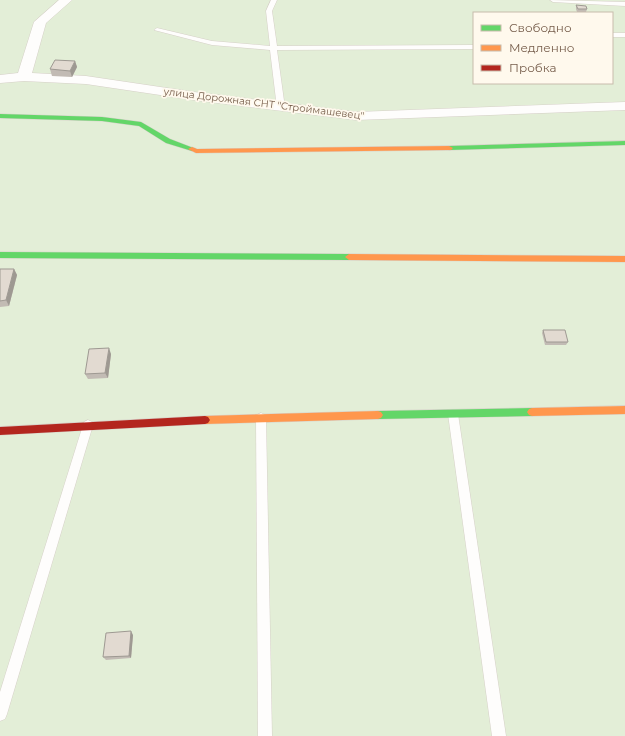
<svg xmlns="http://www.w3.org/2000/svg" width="625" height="736" font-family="Montserrat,sans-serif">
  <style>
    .green { fill: #e3eed7; fill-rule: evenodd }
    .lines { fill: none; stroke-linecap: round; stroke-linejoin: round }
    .lane-casing { stroke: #d6d0c8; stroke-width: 1 }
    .street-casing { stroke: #d6d0c8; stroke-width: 1 }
    .fast-casing { stroke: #d7d1ca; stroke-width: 1 }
    .slow-casing { stroke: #d7d1ca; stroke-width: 1 }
    .jam-casing { stroke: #d7d1ca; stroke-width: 1 }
    .lane { fill: #fefdfc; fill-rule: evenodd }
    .street { fill: #fefdfc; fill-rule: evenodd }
    .fast { fill: #63d668; fill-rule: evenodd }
    .slow { fill: #ff974d; fill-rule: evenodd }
    .jam { fill: #b3261e; fill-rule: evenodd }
    .wall { fill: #c2bbb4 }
    .shaded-wall { fill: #9e9992 }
    .building { fill: #e2dad1; stroke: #9e9992 }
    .labels { text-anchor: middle; stroke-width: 3.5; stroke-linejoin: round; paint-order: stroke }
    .far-street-label { font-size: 10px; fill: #765d4b; stroke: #fff9ed }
  </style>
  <rect width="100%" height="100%" fill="#f7f4ec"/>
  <path class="green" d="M0,0h625v736h-625zM474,13h138v70h-138z"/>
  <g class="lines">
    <defs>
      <g id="lane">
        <path d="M271,0h6l-5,11 5,35 197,-1v4l-197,1 8,58 -4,2 -4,-2 -7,-58 -58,-5 -58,-15 3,-2 55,13 58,5 -4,-35z"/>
        <path d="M550,0l75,2v4l-72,-4z"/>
        <rect x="612" y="33" width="13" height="4"/>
        <path d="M453,410l4,1 1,3 48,322h-14l-44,-322 1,-3z"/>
        <path d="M261,413l4,2 1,3 6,318h-14l-2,-318 1,-3z"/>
        <path d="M88,420l4,2 1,3 -86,289 -2,5 -5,2v-29l83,-267 1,-3z"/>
      </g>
      <path id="street" d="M59,0h13l-26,23 -14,50 54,3 108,16 162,20 269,-10v8l-269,10 -162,-20 -108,-16 -62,-3 -24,2v-8l18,-2 16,-51z"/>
      <g id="fast">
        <path d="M0,114l102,3 39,5 29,17 26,10 -4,2 -26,-8 -27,-17 -37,-5 -102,-3z"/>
        <path d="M625,141v4l-176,5 -4,-2 4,-2z"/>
        <path d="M0,252l349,2 4,3 -4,3 -349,-2z"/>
        <path d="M532,408l3,1 2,3 -2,3 -3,1 -154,3 -3,-1 -2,-3 2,-3 3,-1z"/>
      </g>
      <g id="slow">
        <path d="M449,146l4,2 -2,2 -255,3 -8,-4 4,-2 5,2z"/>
        <path d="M349,254l276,2v6l-276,-2 -4,-3z"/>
        <path d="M625,406v8l-93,2 -3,-1 -2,-3 2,-3 3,-1z"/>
        <path d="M378,411l3,1 2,3 -2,3 -3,1 -173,5 -3,-1 -2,-3 2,-3 3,-1z"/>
      </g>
      <path id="jam" d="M205,416l3,1 2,3 -2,3 -3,1 -205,11v-8z"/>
    </defs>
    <use href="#lane" class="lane-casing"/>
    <use href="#street" class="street-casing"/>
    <use href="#fast" class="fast-casing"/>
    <use href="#slow" class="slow-casing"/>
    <use href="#jam" class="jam-casing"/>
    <use href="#lane" class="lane"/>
    <use href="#street" class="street"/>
    <use href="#fast" class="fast"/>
    <use href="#slow" class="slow"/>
    <use href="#jam" class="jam"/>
  </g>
  <g class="wall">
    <path d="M576,5l11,4 -1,3h-9l-1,-3z"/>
    <path d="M75,61l2,6 -5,10 -20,-1 -2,-7z"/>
    <path d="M0,269h14l3,6 -8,31 -9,1z"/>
    <path d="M543,330l25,12 -2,3h-21l-3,-12z"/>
    <path d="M111,354l-3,24 -20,1 -3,-5z"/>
    <path d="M133,635l-2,23 -25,2 -3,-3z"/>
  </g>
  <g class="shaded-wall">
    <path d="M75,61l2,6 -5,10 -2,-6z"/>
    <path d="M14,269l3,6 -8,31 -3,-6z"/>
    <path d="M109,348l2,6 -3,24 -3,-5z"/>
    <path d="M131,631l2,4 -2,23 -2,-2z"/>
  </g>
  <g class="building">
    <path d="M576,5l10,1 1,3h-9z"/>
    <path d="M55,60l20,1 -5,10 -20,-2z"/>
    <path d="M0,269h14l-8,31 -6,1z"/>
    <path d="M543,330h22l3,12h-22z"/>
    <path d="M109,348l-4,25 -20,1 4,-25z"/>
    <path d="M131,631l-2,25 -26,1 3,-24z"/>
  </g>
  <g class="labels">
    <g class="far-street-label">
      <text transform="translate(264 103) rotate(7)" y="4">улица Дорожная СНТ "Строймашевец"</text>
    </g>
  </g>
  <rect x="473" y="12" width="140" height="72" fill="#fff9ed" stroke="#c8bbac"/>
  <rect x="481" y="25" width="20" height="6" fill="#63d668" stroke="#c8bbac"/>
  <text x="509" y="32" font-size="12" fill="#765d4b">Свободно</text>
  <rect x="481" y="45" width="20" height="6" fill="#ff974d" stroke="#c8bbac"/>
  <text x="509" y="52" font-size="12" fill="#765d4b">Медленно</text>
  <rect x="481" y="65" width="20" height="6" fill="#b3261e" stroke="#c8bbac"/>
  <text x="509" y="72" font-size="12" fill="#765d4b">Пробка</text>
</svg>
